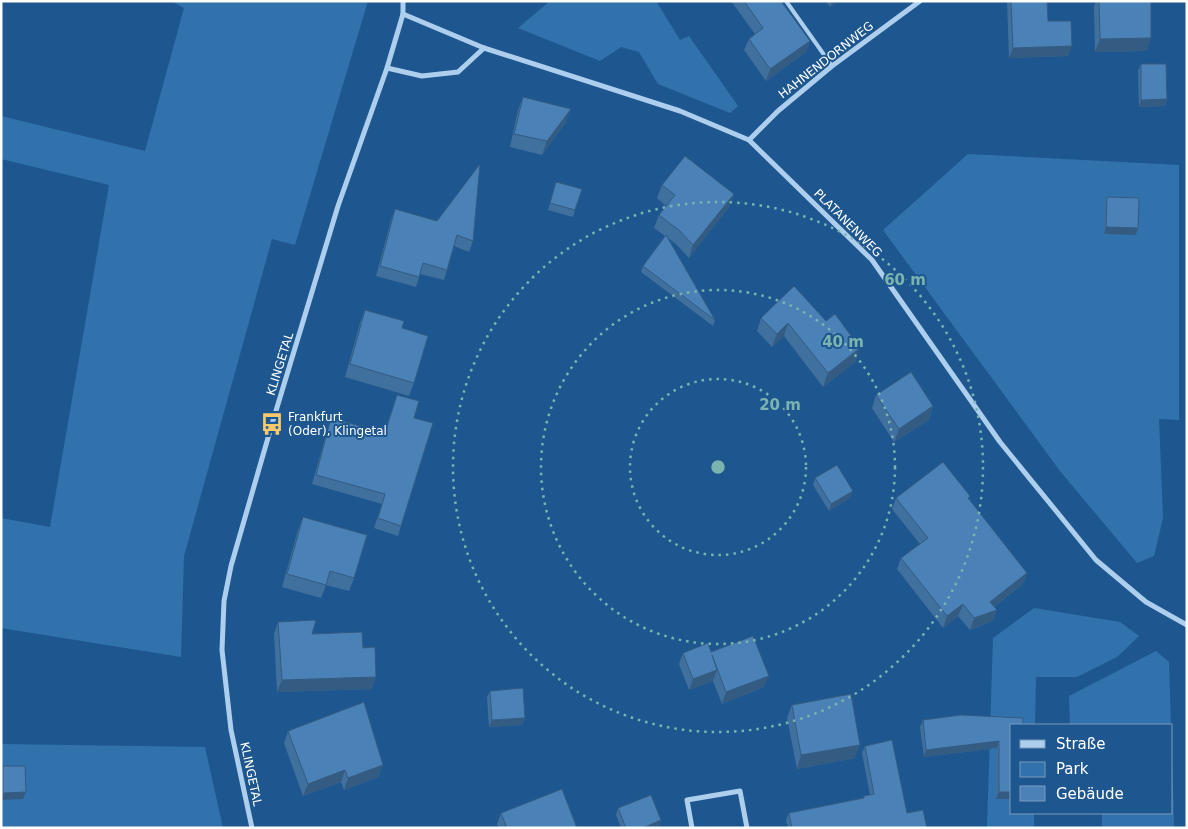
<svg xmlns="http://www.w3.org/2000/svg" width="1188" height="829" font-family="'DejaVu Sans',sans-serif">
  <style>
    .green { fill: #3172ad }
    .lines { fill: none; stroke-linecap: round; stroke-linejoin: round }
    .lane { stroke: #adceed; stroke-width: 4 }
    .street { stroke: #adceed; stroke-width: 5 }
    .wall { fill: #40709e }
    .shaded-wall { fill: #345b81 }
    .building { fill: #4a82b8; stroke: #345b81 }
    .ring { fill: none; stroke: #7bb4af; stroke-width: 2.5; stroke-dasharray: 2.5 5 }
    .labels { text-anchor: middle; stroke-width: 4; stroke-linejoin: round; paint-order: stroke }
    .street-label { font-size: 12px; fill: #fff; stroke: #1e578f }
    .poi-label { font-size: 12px; fill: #fff; stroke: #1e578f; text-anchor: start }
    .centre { fill: #7bb4af; stroke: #1e578f; stroke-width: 2.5 }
    .ring-label { font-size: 15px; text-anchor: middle; font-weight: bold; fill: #7bb4af; stroke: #1e578f; stroke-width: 4; stroke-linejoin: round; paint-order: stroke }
  </style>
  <rect width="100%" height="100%" fill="#1e578f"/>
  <g class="green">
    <path d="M171,1h197l-73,244 -23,-6 -88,317 -3,101 -180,-29v-110l49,9 59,-342 -108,-26v-43l144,35 39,-143z"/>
    <path d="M550,1h106l24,39 9,-4 49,70 -8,7 -72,-29 -19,-32 -18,-5 -21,14 -82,-33z"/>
    <path d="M968,154l211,11v255l-20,-1 4,99 -9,38 -17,7 -77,-92 -177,-241z"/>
    <path d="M1034,608l86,14 19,14 -22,21 -40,20h-41l-1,48h-23v88h22v15h-47l6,-190z"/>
    <path d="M1156,651l13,11 2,63h-101l-1,-29z"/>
    <path d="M1,744l204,3 18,81h-222z"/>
    <path d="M1172,750l2,78h-72v-15h70z"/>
  </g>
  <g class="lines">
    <path class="lane" d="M786,1l46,65"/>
    <g class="street">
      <path d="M403,14l81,34 196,63 69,29 123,120 128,182 96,118 50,42 41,23"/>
      <path d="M387,68l35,8 36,-4 26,-24"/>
      <path d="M749,140l29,-29 54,-45 88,-65"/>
      <path d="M252,828l-21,-98 -9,-80 2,-49 7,-35 41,-142 66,-218 49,-138 16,-54v-13"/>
      <path d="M692,828l-5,-28 53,-9 7,37"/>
    </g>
  </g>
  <g class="wall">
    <path d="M731,1h50l29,40 -4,11 -40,29 -22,-31 5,-11 6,-5z"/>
    <path d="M826,1h13l-9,6z"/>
    <path d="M1007,1h40l1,20 20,35 -59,2z"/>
    <path d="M1096,1h55l-4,50 -52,1 -1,-46z"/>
    <path d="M1141,64l26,35 -2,7 -26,1 -1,-36z"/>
    <path d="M523,97l43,25 -24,33 -32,-8 8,-37z"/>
    <path d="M556,182l19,28 -2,7 -25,-7z"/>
    <path d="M662,185l72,9 -5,13 -40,51 -13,-14 -8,-6 47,82 -2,6 -72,-54 2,-6 22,-30 -11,-8 5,-13 7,-9 -9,-8z"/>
    <path d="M1107,197l29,38 -32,-1 1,-30z"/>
    <path d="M395,209l78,32 -4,11 -15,-6 -10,34 -24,-6 -4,13 -40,-11 15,-56z"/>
    <path d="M794,286l62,75 -33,26 -39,-51 -12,11 -15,-16 4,-13z"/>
    <path d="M365,310l49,73 -5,13 -64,-19 15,-54z"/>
    <path d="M397,395l17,23 -13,108 -3,10 -24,-8 8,-24 -70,-20 16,-56 3,-10 53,15z"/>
    <path d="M876,395l57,11 -4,14 -35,22 -22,-34z"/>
    <path d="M815,478l35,20 -21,13 -16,-26z"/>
    <path d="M970,496l-1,3 58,74 -4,11 -29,23 3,3 -4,11 -23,9 -12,-14 -15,12 -46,-59 4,-11 19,-14 -28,-35 4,-11z"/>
    <path d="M303,517l51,61 -5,13 -23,-6 -5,13 -39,-11 16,-57z"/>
    <path d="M278,622l34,12 51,14 13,29 -5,12 -94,3 -3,-58z"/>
    <path d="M711,652l53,35 -42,17 -9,-23 -24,9 -10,-26 4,-11z"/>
    <path d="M490,691l35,27 -3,7 -33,2 -2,-30z"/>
    <path d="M792,705l63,53 -58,11 -10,-51z"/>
    <path d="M1023,718l-11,81h-16l1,-51 -73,9 -4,-30 3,-7z"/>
    <path d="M288,731l95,34 -5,12 -34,13 -3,-8 -38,14 -19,-53z"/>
    <path d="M865,746l42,67 20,15h-139l-2,-8 3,-7 74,-15 1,-2 6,-1 -8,-42z"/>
    <path d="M3,766l23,26 -3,7 -22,1v-30z"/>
    <path d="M618,808l43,12 -2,7 -38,1 -5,-13z"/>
    <path d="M501,813l76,15h-78l-2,-4z"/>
  </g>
  <g class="shaded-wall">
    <path d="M832,1h7l-9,6z"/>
    <path d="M1151,38l-4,13 -52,1 5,-13z"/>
    <path d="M810,41l-4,11 -40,29 4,-12z"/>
    <path d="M1072,46l-4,10 -59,2 4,-10z"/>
    <path d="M1167,99l-2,7 -26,1 2,-7z"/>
    <path d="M571,109l-5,13 -24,33 5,-14z"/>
    <path d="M734,194l-5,13 -40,51 4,-13z"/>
    <path d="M1106,227l32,1 -2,7 -32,-1z"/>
    <path d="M788,323l-4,13 -12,11 5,-13z"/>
    <path d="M860,348l-4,13 -33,26 5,-14z"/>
    <path d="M933,406l-4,14 -35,22 5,-13z"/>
    <path d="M853,491l-3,7 -21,13 2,-7z"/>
    <path d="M1027,573l-4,11 -37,29 4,-11z"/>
    <path d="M963,604l-5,12 -15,12 4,-12z"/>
    <path d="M997,610l-4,11 -23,9 4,-12z"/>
    <path d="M717,670l-4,11 -24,9 4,-11z"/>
    <path d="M769,676l-5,11 -42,17 4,-12z"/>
    <path d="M376,677l-5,12 -94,3 5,-12z"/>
    <path d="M525,718l-3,7 -33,2 3,-7z"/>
    <path d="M999,741l-2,7 -73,9 2,-7z"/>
    <path d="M860,745l-5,13 -58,11 4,-14z"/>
    <path d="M383,765l-5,12 -34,13 4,-12z"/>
    <path d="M345,770l-4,12 -38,14 5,-12z"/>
    <path d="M26,792l-3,7 -22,1 2,-7z"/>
    <path d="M999,792h13v7h-16z"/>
    <path d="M661,820l-2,7 -16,1z"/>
  </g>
  <g class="building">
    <path d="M744,1h37l29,40 -40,28 -21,-30 14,-11z"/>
    <path d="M1011,1h36l1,20h23l1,25 -59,2z"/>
    <path d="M1099,1h52v37l-51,1z"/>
    <path d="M1141,64h25l1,35 -26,1z"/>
    <path d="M523,97l48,12 -24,32 -33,-7z"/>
    <path d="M685,156l49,38 -41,51 -13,-14 -21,-16 16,-20 -13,-10z"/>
    <path d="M480,164l-7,77 -16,-6 -10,35 -24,-7 -4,14 -39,-11 15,-57 42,12z"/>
    <path d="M556,182l26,7 -7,21 -25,-7z"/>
    <path d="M1107,197l32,1 -1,30 -32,-1z"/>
    <path d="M666,235l49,85 -72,-54z"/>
    <path d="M794,286l32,35 9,-7 25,34 -32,25 -40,-50 -11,11 -16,-16z"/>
    <path d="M365,310l39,11 -2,7 26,8 -14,47 -64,-19z"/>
    <path d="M911,372l22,34 -34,23 -23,-34z"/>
    <path d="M397,395l22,6 -5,17 19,5 -32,103 -23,-8 7,-24 -69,-19 15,-57 54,15z"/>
    <path d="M943,462l27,34 -2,2 59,75 -37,29 7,8 -23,8 -11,-14 -16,12 -46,-58 27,-20 -32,-40z"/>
    <path d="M837,465l16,26 -22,13 -16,-26z"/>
    <path d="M303,517l64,18 -13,43 -24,-7 -4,14 -39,-11z"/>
    <path d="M316,620l-4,14 50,-2 1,16 12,-1 1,30 -94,3 -4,-58z"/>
    <path d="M753,636l16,40 -43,16 -14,-37 5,15 -24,9 -10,-26 25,-10 3,9z"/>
    <path d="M523,688l2,30 -33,2 -2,-29z"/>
    <path d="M851,694l9,51 -59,10 -9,-50z"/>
    <path d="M364,702l19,63 -35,13 -3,-8 -37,14 -20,-53z"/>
    <path d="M961,715l62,3v7h-11v67h-13v-51l-73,9 -3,-30z"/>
    <path d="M892,740l15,73 16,-3 4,18h-135l-3,-15 75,-15v-2l10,-2 -9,-48z"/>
    <path d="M3,766h22l1,26 -23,1z"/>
    <path d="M562,789l15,39h-70l-6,-15z"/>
    <path d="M651,795l10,25 -18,8h-17l-8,-20z"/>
  </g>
  <g class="ring">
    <circle cx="718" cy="467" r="88"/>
    <circle cx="718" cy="467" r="177"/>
    <circle cx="718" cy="467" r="265"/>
  </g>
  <defs>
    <symbol id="bus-bare" viewBox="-9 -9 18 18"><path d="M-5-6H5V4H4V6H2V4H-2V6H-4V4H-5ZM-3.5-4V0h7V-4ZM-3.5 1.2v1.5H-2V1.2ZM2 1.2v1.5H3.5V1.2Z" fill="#fcc96c" stroke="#1e578f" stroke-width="2.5" paint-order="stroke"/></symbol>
  </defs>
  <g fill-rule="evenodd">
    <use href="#bus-bare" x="256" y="408" width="32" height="32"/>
  </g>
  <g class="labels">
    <g class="street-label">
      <text transform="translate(826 60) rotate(-38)" y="4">HAHNENDORNWEG</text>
      <text transform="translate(848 223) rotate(45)" y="4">PLATANENWEG</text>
      <text transform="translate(280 364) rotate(-73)" y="4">KLINGETAL</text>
      <text transform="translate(251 774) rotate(78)" y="4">KLINGETAL</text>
    </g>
    <g class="poi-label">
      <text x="288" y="421">Frankfurt<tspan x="288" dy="14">(Oder), Klingetal</tspan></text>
    </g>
  </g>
  <circle cx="718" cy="467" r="8" class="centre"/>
  <g class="ring-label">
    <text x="905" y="285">60 m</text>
    <text x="843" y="347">40 m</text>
    <text x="780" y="410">20 m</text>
  </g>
  <rect width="1188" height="829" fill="none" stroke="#ffffff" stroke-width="5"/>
  <rect x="1010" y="724" width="162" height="90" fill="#1e578f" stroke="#789abc"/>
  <rect x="1020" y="740" width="25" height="8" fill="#adceed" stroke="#789abc"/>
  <text x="1056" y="749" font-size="15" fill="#ffffff">Straße</text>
  <rect x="1020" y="762" width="25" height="15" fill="#3172ad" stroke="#789abc"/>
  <text x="1056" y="774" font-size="15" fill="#ffffff">Park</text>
  <rect x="1020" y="786" width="25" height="15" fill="#4a82b8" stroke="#789abc"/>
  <text x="1056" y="799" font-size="15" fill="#ffffff">Gebäude</text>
</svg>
